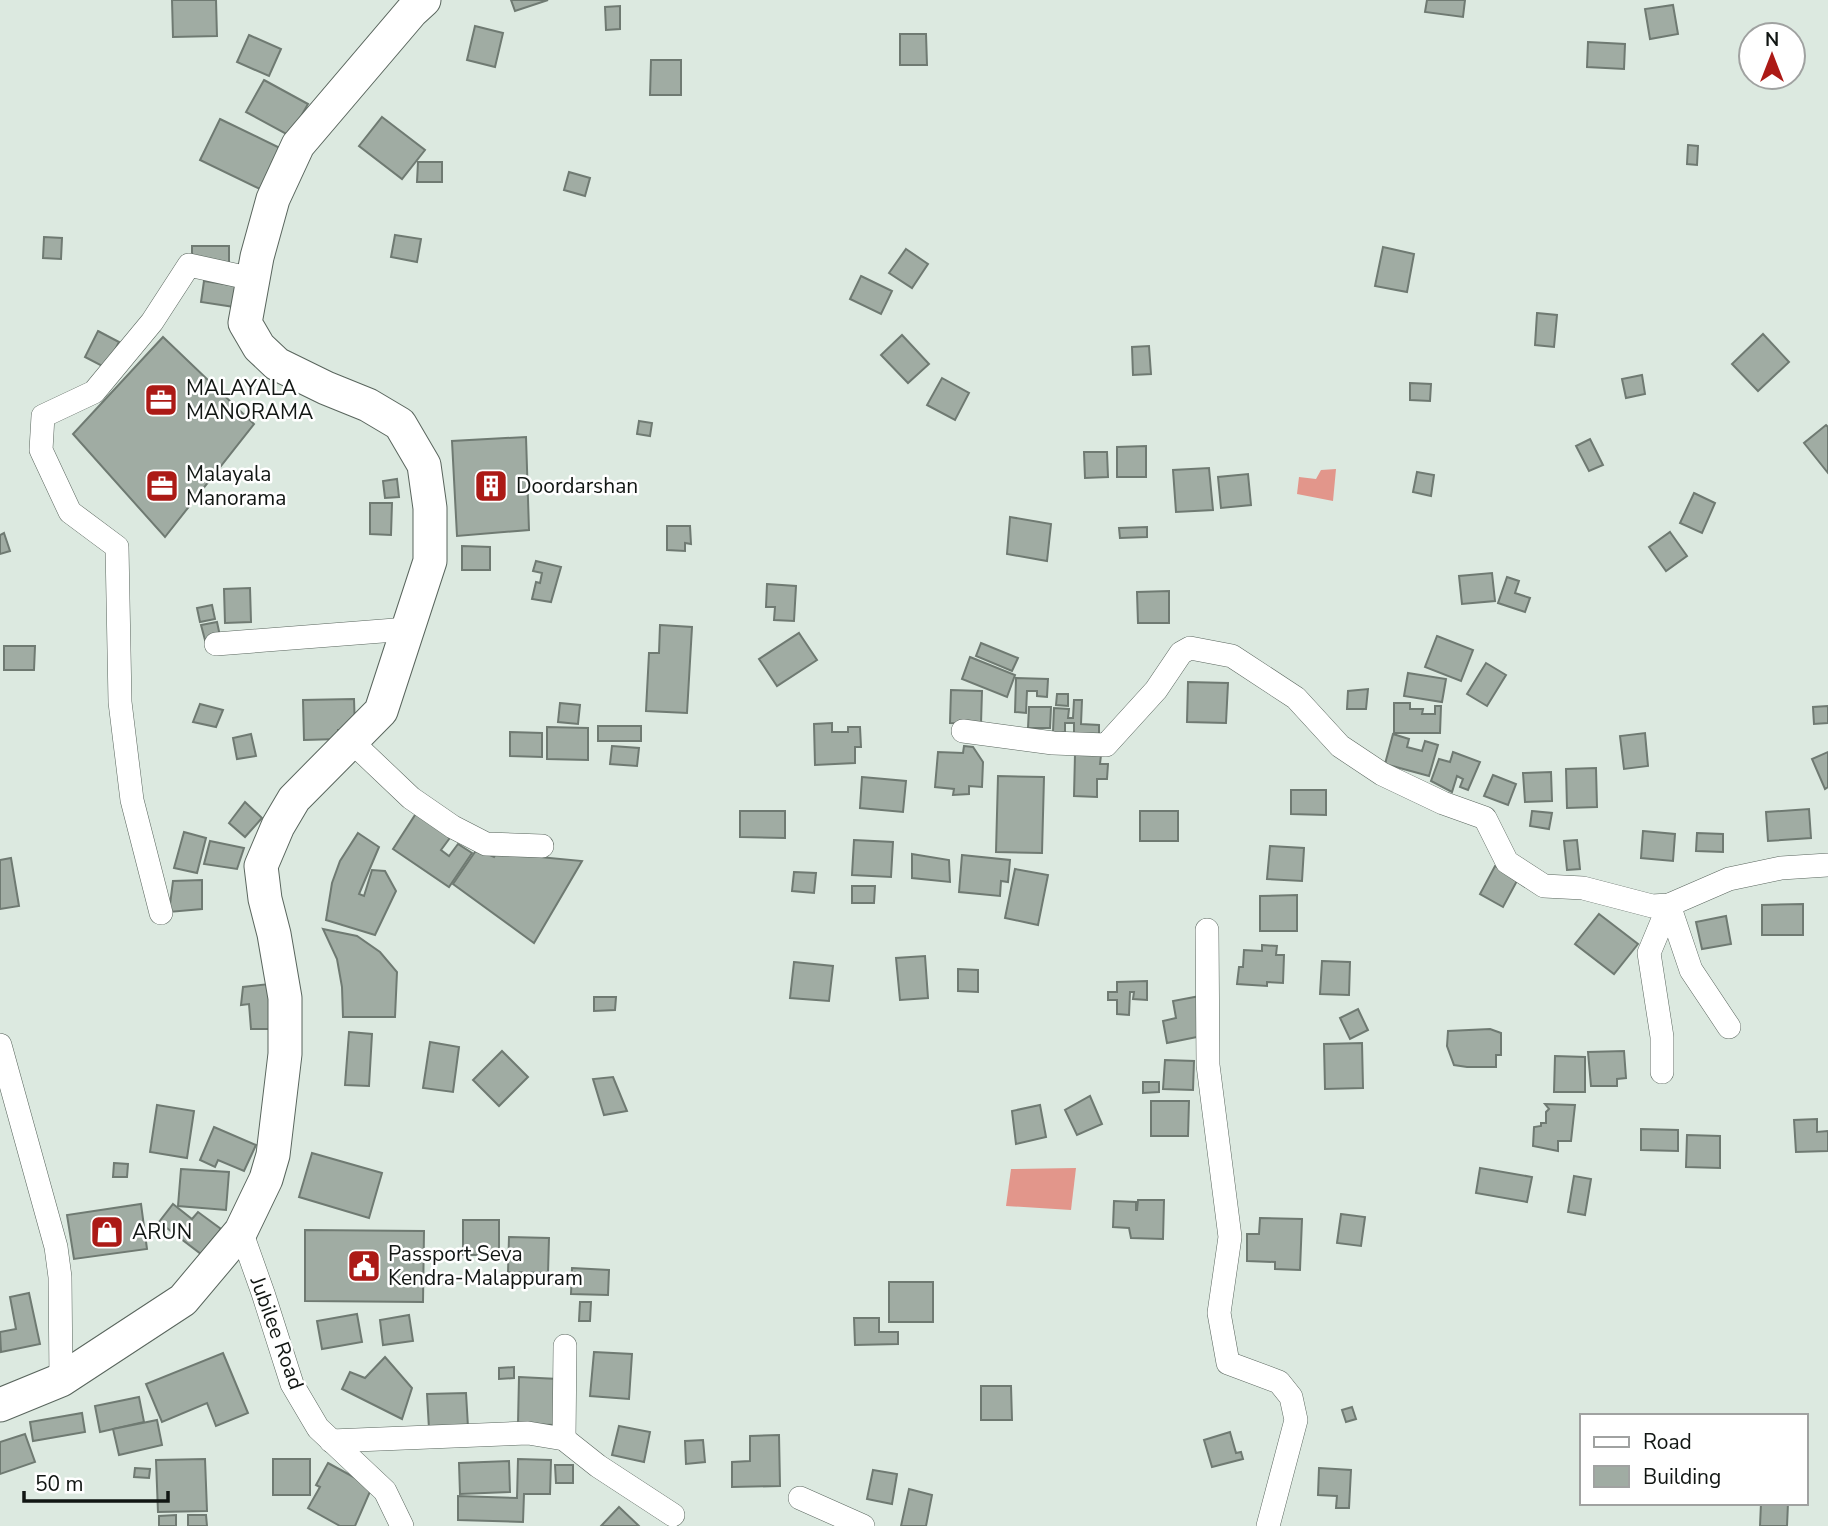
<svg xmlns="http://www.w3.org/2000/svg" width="1828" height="1526" font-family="'Nunito Sans',sans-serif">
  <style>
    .water { fill: #e2968b }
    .building { fill: #a0aca3; stroke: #6f7a72; stroke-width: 2 }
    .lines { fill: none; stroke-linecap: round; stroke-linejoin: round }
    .street-casing { stroke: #59655d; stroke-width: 24 }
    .secondary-casing { stroke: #59655d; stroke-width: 35 }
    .street { stroke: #fff; stroke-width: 23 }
    .secondary { stroke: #fff; stroke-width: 33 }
    .labels { text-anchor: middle; stroke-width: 5; stroke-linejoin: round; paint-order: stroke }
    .poi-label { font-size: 21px; fill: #111613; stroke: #fff; text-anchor: start }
    .street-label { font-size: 21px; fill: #111613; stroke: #fff }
  </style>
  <rect width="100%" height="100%" fill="#dce9e0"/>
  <g class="water">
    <path d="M1336,469l-3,32 -36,-7 2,-17 17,2 5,-9z"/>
    <path d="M1076,1168l-5,42 -65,-4 5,-37z"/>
  </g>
  <g class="building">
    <path d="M172,0h44l1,36 -44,1z"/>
    <path d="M511,0h37l-33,11z"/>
    <path d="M1427,0h38l-2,17 -38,-5z"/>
    <path d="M1673,5l5,29 -28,5 -5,-30z"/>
    <path d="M620,6v23l-14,1 -1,-23z"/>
    <path d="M475,26l28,7 -8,34 -28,-7z"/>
    <path d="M900,34h26l1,31h-27z"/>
    <path d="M249,35l32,14 -12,27 -32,-14z"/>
    <path d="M1588,42l37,2 -1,25 -37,-2z"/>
    <path d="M651,60h30v35h-31z"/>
    <path d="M264,80l44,24 -18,32 -44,-24z"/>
    <path d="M382,117l43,33 -23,29 -43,-33z"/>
    <path d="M220,119l64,31 -20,41 -64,-31z"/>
    <path d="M1688,145l10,1 -1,19 -10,-1z"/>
    <path d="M418,162h24v20h-25z"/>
    <path d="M569,172l21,6 -5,18 -21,-6z"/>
    <path d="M395,235l26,4 -4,23 -26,-5z"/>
    <path d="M44,237l18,1 -1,21 -18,-1z"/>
    <path d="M192,246h37v17l-37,-1z"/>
    <path d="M1383,247l31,7 -7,38 -32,-6z"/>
    <path d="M906,249l22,15 -16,24 -23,-15z"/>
    <path d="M861,276l31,15 -11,23 -31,-15z"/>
    <path d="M204,281l40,6 -3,21 -40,-6z"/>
    <path d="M1537,313l20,2 -3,32 -19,-2z"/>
    <path d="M98,331l21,11 -13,26 -21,-11z"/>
    <path d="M1763,334l26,28 -31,29 -26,-27z"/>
    <path d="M902,335l27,29 -21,19 -27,-28z"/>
    <path d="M163,337l91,87 -89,113 -92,-103z"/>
    <path d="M1149,346l2,28 -18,1 -1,-28z"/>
    <path d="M1642,375l3,19 -19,4 -4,-19z"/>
    <path d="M942,378l27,15 -14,27 -28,-15z"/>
    <path d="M1410,383l21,1 -1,17 -20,-1z"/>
    <path d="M639,421l13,2 -2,13 -13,-2z"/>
    <path d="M1826,425l2,2v46l-24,-30z"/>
    <path d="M526,437l3,93 -72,6 -5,-95z"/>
    <path d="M1590,439l13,26 -14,6 -13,-25z"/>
    <path d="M1146,446v31h-29v-30z"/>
    <path d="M1084,452h23l1,25 -23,1z"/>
    <path d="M1209,468l4,42 -37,2 -3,-42z"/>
    <path d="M1417,472l17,3 -3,21 -18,-4z"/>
    <path d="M1248,474l3,31 -30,3 -3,-31z"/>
    <path d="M397,479l2,18 -14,1 -2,-17z"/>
    <path d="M1694,493l21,10 -13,30 -22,-10z"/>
    <path d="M370,503h22l-1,32 -21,-1z"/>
    <path d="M1010,517l41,7 -4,37 -40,-7z"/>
    <path d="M667,526h23l1,18 -6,-1v8l-18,-1z"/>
    <path d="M1147,527v10l-27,1 -1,-10z"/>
    <path d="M1670,532l17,24 -21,15 -17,-24z"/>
    <path d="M4,533l6,18 -10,3v-19z"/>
    <path d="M462,546l28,1v23h-28z"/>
    <path d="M536,561l25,6 -10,35 -19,-3 4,-17 4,1 2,-10 -9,-2z"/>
    <path d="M1492,573l3,28 -33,3 -3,-28z"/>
    <path d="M1507,577l12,4 -4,12 15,5 -5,14 -27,-9z"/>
    <path d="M767,584l29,2 -2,35 -20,-1 1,-13h-9z"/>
    <path d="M250,588l1,34 -26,1 -1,-34z"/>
    <path d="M1169,591v32h-31l-1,-31z"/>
    <path d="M212,605l3,14 -15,3 -3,-14z"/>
    <path d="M217,622l3,14 -15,4 -4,-15z"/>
    <path d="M660,625l32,2 -5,86 -41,-2 3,-58h10z"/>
    <path d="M799,633l18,27 -40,26 -18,-27z"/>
    <path d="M1437,636l36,14 -12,31 -36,-14z"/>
    <path d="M981,643l37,15 -6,13 -36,-15z"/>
    <path d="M4,646h31l-1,24h-30z"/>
    <path d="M970,657l45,18 -8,22 -45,-18z"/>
    <path d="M1486,663l20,12 -19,31 -20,-12z"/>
    <path d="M1408,673l38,6 -4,23 -38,-6z"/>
    <path d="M1016,678l32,1 -1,18 -10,-1v-5h-10l-1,22 -11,-1z"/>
    <path d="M1188,682l40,1 -2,40 -39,-1z"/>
    <path d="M1368,689l-2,20h-19l1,-18z"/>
    <path d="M951,690l31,1 -1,33 -31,-1z"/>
    <path d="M1057,694h11v12l-12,-1z"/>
    <path d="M354,699l1,31h-17v9l-34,1 -1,-40z"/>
    <path d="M1074,700h8l-1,24 18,1v14h-25v-16h-9v9h-12l1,-24 15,1 -1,9h5z"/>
    <path d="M560,703l20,2 -2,19 -20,-2z"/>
    <path d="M1394,703h16v6h13l-1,5h13v-8h6l-1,27h-46z"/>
    <path d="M200,704l23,6 -7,17 -23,-5z"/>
    <path d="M1828,706v17l-14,1 -1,-17z"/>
    <path d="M1029,707h22l-1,21h-22z"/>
    <path d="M832,723v9h16v-5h12l1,20h-6v16l-40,2 -1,-41z"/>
    <rect x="598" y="726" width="43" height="15"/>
    <path d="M547,727l41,1v32l-41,-1z"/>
    <path d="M510,732l32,1v24l-32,-1z"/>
    <path d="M1645,733l3,33 -24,3 -4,-33z"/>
    <path d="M251,734l5,22 -19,3 -4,-21z"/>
    <path d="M1393,734l16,5 -2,8 15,4 3,-10 13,4 -9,31 -44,-12z"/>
    <path d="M612,746l27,2 -2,18 -27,-2z"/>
    <path d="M964,746l9,1 10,15 -1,25 -13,-1v8l-16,1 1,-6 -19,-2 3,-35 25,1z"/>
    <path d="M1453,752l27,10 -12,28 -8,-3 3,-8 -6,-3 -5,16 -21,-11 8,-22 11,3z"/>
    <path d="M1828,752v35l-3,2 -13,-30z"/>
    <path d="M1075,754l26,1 -1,9h8l-1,15h-10v18l-23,-1z"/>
    <path d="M1596,768l1,39 -30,1 -1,-39z"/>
    <path d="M1551,772l1,29 -27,1 -2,-29z"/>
    <path d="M1493,775l23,9 -8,21 -24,-9z"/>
    <path d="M998,776l46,1 -2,76 -46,-1z"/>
    <path d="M862,777l44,4 -3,31 -43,-4z"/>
    <path d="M1291,790h35v25l-35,-1z"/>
    <path d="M245,802l17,16 -17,19 -16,-14z"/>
    <path d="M1809,809l2,29 -43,3 -2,-29z"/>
    <path d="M740,811h45v27l-45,-1z"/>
    <rect x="1140" y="811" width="38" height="30"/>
    <path d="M1532,811l20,2 -3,16 -19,-3z"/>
    <path d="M417,812l35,23 -11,15 8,6 9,-12 14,9 -23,34 -56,-38z"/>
    <path d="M1643,831l32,3 -2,27 -32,-3z"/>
    <path d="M184,832l22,6 -9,35 -23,-5z"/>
    <path d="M358,833l21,14 -20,47 5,2 8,-26 13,1 11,20 -21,44 -49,-15 6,-37 8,-22z"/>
    <path d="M1697,833l26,1v18l-27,-1z"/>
    <path d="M854,840l39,2 -2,35 -39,-2z"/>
    <path d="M1577,840l3,29 -13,1 -3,-29z"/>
    <path d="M210,841l34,7 -7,21 -33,-5z"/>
    <path d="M1270,846l34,2 -2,33 -35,-2z"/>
    <path d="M477,849l17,8 2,-4 86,8 -48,82 -81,-59z"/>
    <path d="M912,854l37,6 1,22 -38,-4z"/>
    <path d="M962,855l48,5 -2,22 -7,-1 -1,15 -41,-4z"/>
    <path d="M11,858l8,48 -19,3v-49z"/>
    <path d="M1495,866l23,13 -15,28 -23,-13z"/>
    <path d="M1015,869l33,6 -10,50 -33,-7z"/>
    <path d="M794,872l22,1 -2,20 -22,-2z"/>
    <path d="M202,880v29l-33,3 4,-31z"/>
    <path d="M852,886h23l-1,17h-22z"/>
    <path d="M1297,895v36h-37v-35z"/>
    <path d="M1803,904v31h-41v-30z"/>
    <path d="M1599,914l39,30 -24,30 -39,-30z"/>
    <path d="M1726,916l5,28 -29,5 -6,-27z"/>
    <path d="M323,929l34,7 23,16 17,20 -2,45h-52l-1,-30 -5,-28z"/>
    <path d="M1262,945l15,1 -1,9h8l-1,28 -16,-1v4l-30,-2 2,-17h4l1,-17 18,1z"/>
    <path d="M925,956l3,42 -28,2 -4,-42z"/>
    <path d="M1322,961l28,1 -1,33 -29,-1z"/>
    <path d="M794,962l39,4 -4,35 -39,-3z"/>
    <path d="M958,969l20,1v22l-20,-1z"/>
    <path d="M1147,981v19l-14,-1 1,-7h-4l-1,23 -12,-1v-14h-9v-8h9v-10z"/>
    <path d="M269,984l7,45h-25l-2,-25 -8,1 2,-18z"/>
    <path d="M1200,996l7,39 -40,8 -4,-22 13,-3 -3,-17z"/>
    <path d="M594,997h22l-1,13 -21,1z"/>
    <path d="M1358,1009l10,21 -18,9 -10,-21z"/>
    <path d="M1490,1029l11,4v22h-5v12h-29l-13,-2 -7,-19 1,-15z"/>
    <path d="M349,1032l23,2 -3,52 -24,-1z"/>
    <path d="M430,1042l29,5 -6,45 -30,-4z"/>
    <path d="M1362,1043l1,45 -38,1 -1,-45z"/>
    <path d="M502,1051l26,26 -29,29 -26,-26z"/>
    <path d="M1624,1051l2,27 -9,1v7h-26l-3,-34z"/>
    <path d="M1555,1056l30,1v35h-31z"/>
    <path d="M1165,1060l29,1 -1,29 -30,-1z"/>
    <path d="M613,1077l14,34 -23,4 -11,-36z"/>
    <path d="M1143,1082h16v10l-16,1z"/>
    <path d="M1090,1096l12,28 -25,11 -12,-25z"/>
    <path d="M1151,1101h38l-1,35h-37z"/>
    <path d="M1545,1104l30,1 -4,36h-13v10l-25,-5 1,-19 7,-1v-3h5v-11l3,-3z"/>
    <path d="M157,1105l37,6 -7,47 -37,-6z"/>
    <path d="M1040,1105l6,32 -30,7 -4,-33z"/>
    <path d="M1817,1119v13l11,-1v20l-32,1 -2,-32z"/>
    <path d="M214,1127l42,18 -12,26 -26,-11 -3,7 -15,-7z"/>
    <path d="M1641,1129l37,1v21l-37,-1z"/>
    <path d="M1687,1135l33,1v32l-34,-1z"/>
    <path d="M312,1153l70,20 -13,45 -70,-21z"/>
    <path d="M114,1163l14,1 -1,13h-14z"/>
    <path d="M1480,1168l52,9 -5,25 -51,-9z"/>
    <path d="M181,1169l48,3 -3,38 -48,-4z"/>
    <path d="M1574,1176l17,3 -6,36 -17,-3z"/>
    <path d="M1138,1200h26l-1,39 -32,-1 -2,-10 -16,-1 1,-26 22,1v8h1z"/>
    <path d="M141,1204l6,45 -73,10 -7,-44z"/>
    <path d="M173,1204l19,15 6,-7 23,17 -20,25 -42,-32z"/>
    <path d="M1341,1214l24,3 -4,29 -24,-3z"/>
    <path d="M1260,1218l42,1 -2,51 -25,-1v-7l-28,-1v-27h12z"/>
    <rect x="463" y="1220" width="36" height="35"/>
    <path d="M305,1230l119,1 -1,71 -118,-1z"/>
    <path d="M509,1237l40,1 -1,35 -40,-1z"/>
    <path d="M572,1268l37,2 -1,25 -37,-1z"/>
    <rect x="889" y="1282" width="44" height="40"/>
    <path d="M29,1293l11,51 -39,8 -1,-20 16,-3 -6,-32z"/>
    <path d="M580,1302h11l-1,19h-11z"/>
    <path d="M357,1314l5,28 -40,7 -5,-28z"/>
    <path d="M409,1315l4,26 -30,4 -3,-25z"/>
    <path d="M854,1318h25v14h19v12l-43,1z"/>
    <path d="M594,1352l38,2 -3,45 -39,-3z"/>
    <path d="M223,1353l25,60 -32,13 -9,-23 -45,19 -16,-38z"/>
    <path d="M385,1357l27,31 -10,31 -60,-30 8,-17 15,6z"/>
    <path d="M514,1367v11l-15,1v-11z"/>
    <path d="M519,1377l39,2 -2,46 -38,-1z"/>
    <path d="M981,1386h30l1,34h-31z"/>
    <path d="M466,1393l2,34 -39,2 -2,-35z"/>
    <path d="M139,1397l5,25 -44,10 -5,-26z"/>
    <path d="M1352,1407l4,12 -10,3 -4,-12z"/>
    <path d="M82,1413l3,19 -52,9 -3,-19z"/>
    <path d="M157,1420l5,25 -43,10 -6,-26z"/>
    <path d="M619,1426l31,6 -6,30 -32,-7z"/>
    <path d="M1230,1432l6,21 5,-1 2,7 -31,8 -8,-27z"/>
    <path d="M25,1434l10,28 -35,12v-32z"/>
    <path d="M779,1435l1,51 -48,1v-25l18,-1v-25z"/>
    <path d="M703,1440l2,22 -19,2 -1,-23z"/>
    <path d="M205,1459l2,52 -49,1 -2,-52z"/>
    <rect x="273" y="1459" width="37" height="36"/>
    <path d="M518,1459l33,1 -1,34h-26l-1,28 -65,-2v-24l59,2z"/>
    <path d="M509,1461l1,31 -50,2 -1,-31z"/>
    <path d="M328,1463l44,24 -17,39h-15l-32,-18 12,-21 -4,-2z"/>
    <path d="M555,1465h18v18h-17z"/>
    <path d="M135,1468l15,1 -1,9 -15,-1z"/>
    <path d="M1319,1468l32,2 -2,38h-13l1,-12 -19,-1z"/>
    <path d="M873,1470l24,4 -5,30 -25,-5z"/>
    <path d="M909,1489l23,6 -6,31h-25z"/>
    <path d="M1761,1503h27l-1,23h-27z"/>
    <path d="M619,1507l20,19h-38z"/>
    <path d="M176,1515v11h-17v-10z"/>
    <path d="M188,1515h18l1,11h-19z"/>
  </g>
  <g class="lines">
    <defs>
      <g id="street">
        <path d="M216,644l192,-15"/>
        <path d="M963,731l90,12 53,2 50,-55 25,-37 9,-5 42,8 64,42 44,48 42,28 61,29 42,15 22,44 37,24 39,2 69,18 17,-1 60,-26 52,-11 47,-3"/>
        <path d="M351,741l60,57 42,29 33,17 56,2"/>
        <path d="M161,913l-29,-113 -12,-98 -3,-155 -47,-35 -29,-62 2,-34 51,-24 58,-70 37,-57 64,14"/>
        <path d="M1207,930l1,135 22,172 -11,76 9,50 51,19 12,15 5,23 -28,106"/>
        <path d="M0,1045l56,202 4,30 1,103"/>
        <path d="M1662,1072v-35l-13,-84 20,-48 22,65 38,57"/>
        <path d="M241,1231l22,62 29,91 26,44 67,63 17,35"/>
        <path d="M564,1439l1,-93"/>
        <path d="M331,1441l197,-8 36,6 34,27 75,49"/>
        <path d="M800,1498l63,28"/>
      </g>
      <path id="secondary" d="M0,1405l61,-25 122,-80 58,-69 25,-52 7,-24 12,-101v-56l-11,-64 -9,-35 -4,-33 17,-40 16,-27 87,-88 49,-150v-53l-6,-43 -24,-41 -32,-19 -42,-17 -49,-24 -18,-17 -14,-24 12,-66 16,-58 25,-54 114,-134 12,-11"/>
    </defs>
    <use href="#street" class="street-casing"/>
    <use href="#secondary" class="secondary-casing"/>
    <use href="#street" class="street"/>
    <use href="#secondary" class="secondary"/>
  </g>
  <defs>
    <symbol id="office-square" viewBox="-11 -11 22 22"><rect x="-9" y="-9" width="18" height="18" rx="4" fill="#ac1a16" stroke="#fff"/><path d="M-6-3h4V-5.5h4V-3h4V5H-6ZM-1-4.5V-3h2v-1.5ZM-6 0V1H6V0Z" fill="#fff"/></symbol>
    <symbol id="building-square" viewBox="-11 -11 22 22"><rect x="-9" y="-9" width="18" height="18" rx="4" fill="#ac1a16" stroke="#fff"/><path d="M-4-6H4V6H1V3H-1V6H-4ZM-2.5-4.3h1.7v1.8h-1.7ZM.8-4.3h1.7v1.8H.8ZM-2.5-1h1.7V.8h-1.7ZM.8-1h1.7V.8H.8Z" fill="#fff"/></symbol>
    <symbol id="shop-square" viewBox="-11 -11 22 22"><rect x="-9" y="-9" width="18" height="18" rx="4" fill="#ac1a16" stroke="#fff"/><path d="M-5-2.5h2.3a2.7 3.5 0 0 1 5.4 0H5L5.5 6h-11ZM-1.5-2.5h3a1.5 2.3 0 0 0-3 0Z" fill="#fff"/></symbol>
    <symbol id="civic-square" viewBox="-11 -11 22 22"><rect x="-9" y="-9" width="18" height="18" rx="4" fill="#ac1a16" stroke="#fff"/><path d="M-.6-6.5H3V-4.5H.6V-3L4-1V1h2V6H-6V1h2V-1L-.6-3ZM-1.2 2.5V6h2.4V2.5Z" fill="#fff"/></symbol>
  </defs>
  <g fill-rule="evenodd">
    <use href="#office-square" x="142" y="381" width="38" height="38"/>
    <use href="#office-square" x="143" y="467" width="38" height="38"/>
    <use href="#building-square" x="472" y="467" width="38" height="38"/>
    <use href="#shop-square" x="88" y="1213" width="38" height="38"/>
    <use href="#civic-square" x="345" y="1247" width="38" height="38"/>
  </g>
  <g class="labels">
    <g class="poi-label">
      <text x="186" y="395">MALAYALA<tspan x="186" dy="24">MANORAMA</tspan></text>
      <text x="186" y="481">Malayala<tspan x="186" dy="24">Manorama</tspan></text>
      <text x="516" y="493">Doordarshan</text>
      <text x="132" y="1239">ARUN</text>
      <text x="388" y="1261">Passport Seva<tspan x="388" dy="24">Kendra-Malappuram</tspan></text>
    </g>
    <g class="street-label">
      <text transform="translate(277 1333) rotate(70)" y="7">Jubilee Road</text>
    </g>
  </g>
  <rect x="1580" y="1414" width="228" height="91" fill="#ffffff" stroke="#a0a2a1" stroke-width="2"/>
  <rect x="1594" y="1437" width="35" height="10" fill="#ffffff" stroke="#a0a2a1" stroke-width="2"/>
  <text x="1643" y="1449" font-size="21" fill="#111613">Road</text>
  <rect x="1594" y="1466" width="35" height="21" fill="#a0aca3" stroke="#a0a2a1" stroke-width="2"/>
  <text x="1643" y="1484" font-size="21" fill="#111613">Building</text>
  <g transform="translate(1772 56)"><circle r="33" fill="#ffffff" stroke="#a0a2a1" stroke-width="2"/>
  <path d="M0-5L12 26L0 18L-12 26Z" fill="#ac1a16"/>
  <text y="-10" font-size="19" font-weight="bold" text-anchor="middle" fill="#111613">N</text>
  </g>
  <path d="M24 1491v10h144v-10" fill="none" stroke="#111613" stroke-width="3.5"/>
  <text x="35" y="1491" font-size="21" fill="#111613" stroke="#ffffff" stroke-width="5" paint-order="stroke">50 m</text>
</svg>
